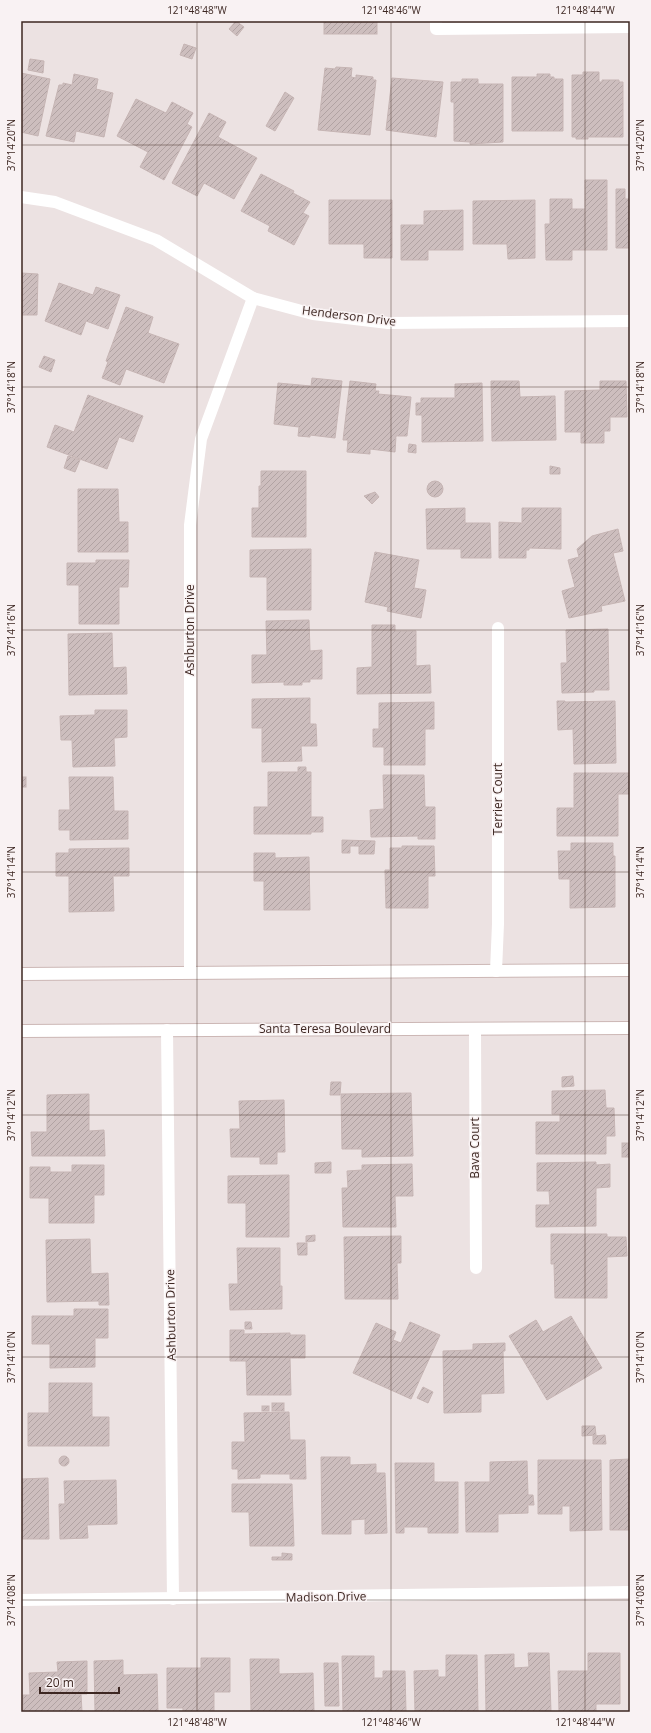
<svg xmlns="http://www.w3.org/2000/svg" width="651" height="1733" font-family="'Open Sans',sans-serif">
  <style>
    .building { fill: url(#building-hatch); stroke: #c6b5b4 }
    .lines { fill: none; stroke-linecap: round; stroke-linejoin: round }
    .secondary-casing { stroke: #ccb7b5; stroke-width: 14 }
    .street { stroke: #fff; stroke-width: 12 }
    .secondary { stroke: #fff; stroke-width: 12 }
    .ticks { fill: none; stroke: #3d2722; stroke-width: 1; stroke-opacity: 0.45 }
    .labels { text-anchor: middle; stroke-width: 3; stroke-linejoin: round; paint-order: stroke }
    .street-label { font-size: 12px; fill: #3d2722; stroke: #f9f2f3 }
    .neatline { fill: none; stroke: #3d2722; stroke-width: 1.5 }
    .ticks-label { font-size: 10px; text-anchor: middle; fill: #3d2722 }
  </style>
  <defs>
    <pattern id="building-hatch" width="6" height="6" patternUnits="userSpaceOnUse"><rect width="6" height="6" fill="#cdbebe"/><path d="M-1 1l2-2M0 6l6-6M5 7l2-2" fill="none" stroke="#b1a3a3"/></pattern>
  </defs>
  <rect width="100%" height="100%" fill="#ece2e2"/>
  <g class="building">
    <path d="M236,21l8,6 -7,9 -8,-7z"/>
    <rect x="324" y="21" width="53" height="13"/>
    <path d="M184,44l12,4 -4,11 -12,-4z"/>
    <path d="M30,59l14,2 -1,12 -15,-3z"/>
    <path d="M336,67l16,1 -1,9 5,1v-3l17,2v3h3l-6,55 -52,-5 7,-62 10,1z"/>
    <path d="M583,72h16v10h3v-2h17v2h4v55h-35v2h-12v-2h-4v-62h11z"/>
    <path d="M21,73l29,6 -12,57 -17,-4z"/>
    <path d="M74,74l24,5 -2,10 17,4 -9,44 -28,-6 -2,11 -28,-6 13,-51h4v-2l9,2z"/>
    <path d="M537,74h13v3h4v2h9v52h-51v-54h25z"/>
    <path d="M392,78l51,4 -7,55 -50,-7z"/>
    <path d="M462,79h16v5h25v58l-33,2v-2l-16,-1v-39h-3v-20h11z"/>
    <path d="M285,92l9,6 -19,33 -9,-5z"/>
    <path d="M136,99l30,14 6,-11 21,11 -6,11 5,3 -28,53 -24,-13 8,-15 -31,-16z"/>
    <path d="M209,113l17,9 -8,15 39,21 -23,41 -30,-16 -7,13 -25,-13z"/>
    <path d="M261,174l33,17 -1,2 17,9 -7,11 6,3 -15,29 -26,-14 2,-5 -29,-15z"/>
    <path d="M585,180h22v70h-35v10h-26l-1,-36h5v-25h22v10h13z"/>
    <path d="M616,189h9v10h5v49h-14z"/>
    <path d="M329,200h63v58h-28v-14h-35z"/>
    <path d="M535,200v58l-27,1 -1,-15h-34v-43z"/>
    <path d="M463,210v40h-35v10h-27v-35h23v-14z"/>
    <path d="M21,273l17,1 -1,41h-16z"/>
    <path d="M59,283l34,12 3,-8 24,8 -12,34 -22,-8 -5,14 -36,-14z"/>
    <path d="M126,307l27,10 -5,16 31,11 -15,39 -38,-14 -6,16 -18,-7 6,-16 -2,-1z"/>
    <path d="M44,356l11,4 -4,12 -12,-5z"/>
    <path d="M312,378l30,3 -7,57 -25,-3v2l-12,-1 1,-9 -25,-3 4,-41 33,3z"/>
    <path d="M350,381l26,3 -1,7h4l-1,3 33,3 -4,39h-11l-1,16 -25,-3v5l-23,-2 1,-12h-5z"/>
    <path d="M491,381h28l1,16 35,-1 1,44 -64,1z"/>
    <path d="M600,381h26l1,36h-17v14h-6v12h-23v-11h-16v-41l35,-1z"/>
    <path d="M482,383l1,58 -61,1v-27h-6v-12h5v-5h34v-14z"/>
    <path d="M88,395l55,21 -10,26 -14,-5 -12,32 -60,-22 8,-22 19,7z"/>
    <path d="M409,444l7,1v8l-8,-1z"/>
    <path d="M68,456l12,4 -5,12 -11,-4z"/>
    <path d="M550,466l10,2v6h-10z"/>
    <path d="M261,471h45v66h-54v-29h7v-22h2z"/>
    <circle cx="435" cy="489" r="8"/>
    <path d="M78,489h40l1,33h9v30h-50z"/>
    <path d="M375,492l4,5 -7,7 -8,-8z"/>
    <path d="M465,508v15h25l1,35h-30v-9h-34l-1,-40z"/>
    <path d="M522,508h39v41l-32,-1v2h-3v8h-27v-36l23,1z"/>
    <path d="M618,529l5,22 -10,2 12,48 -24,5 1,5 -33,7 -7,-27 13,-4 -7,-27 11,-3 -2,-8 15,-13z"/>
    <path d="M311,549v61h-44v-33h-17v-27z"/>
    <path d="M375,552l44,8 -5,28 12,2 -5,28 -34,-7 1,-4 -23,-5z"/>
    <path d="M96,560h33l-1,27h-9v37h-40v-39h-12v-22h29z"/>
    <path d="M309,620l1,31 12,-1v29h-12v3h-8v3h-18v-3l-32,1v-28h15l-1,-34z"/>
    <path d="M372,625h23v6h21v35l14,-1 1,28 -74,1v-26l15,-1z"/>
    <path d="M608,629l1,61h-15v2l-32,1 -1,-30h6l-1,-33z"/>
    <path d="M112,633l1,35 13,-1 1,27 -58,1 -1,-61z"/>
    <path d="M310,698v26h6l1,22h-16l1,15 -40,1v-34h-10v-29z"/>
    <path d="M557,701h8v1l50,-1 1,62 -42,1 -1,-35 -15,1z"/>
    <path d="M434,702v27h-9v36h-41v-18h-11v-18h6v-26z"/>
    <path d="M95,710h32v27l-13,1 1,28 -42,1 -1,-27h-11l-1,-24 35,-1z"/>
    <path d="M298,767h8v5h5v45h12v15h-12v2h-57v-27h14v-35h30z"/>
    <path d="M574,773h56v21h-12v42h-61v-28h17z"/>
    <path d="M383,775h41l1,32h10v32h-17v-3l-47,1 -1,-27 14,-1z"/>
    <rect x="21" y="777" width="5" height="10"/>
    <path d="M69,777h44l1,34h14v28l-58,1v-10h-11v-20h11z"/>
    <path d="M342,840l33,1 -1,13h-15v-8h-9v7h-8z"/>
    <path d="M571,843h42v13h2v51l-45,1v-29h-11l-1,-28h13z"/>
    <path d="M402,846h32l1,30h-7v32h-42l-1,-38h5v-22h12z"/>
    <path d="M129,848v28h-16l1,35 -45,1v-36h-13v-23h13v-4z"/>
    <path d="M254,853h21v5l34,-1 1,53h-46v-29h-10z"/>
    <path d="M573,1076l1,10 -12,1v-10z"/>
    <path d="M331,1082h10l-1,13h-10z"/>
    <path d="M605,1090l1,18h8l1,28h-9v18h-70v-32h24v-8h-8v-23z"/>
    <path d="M411,1093l2,63 -51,1v-8h-20l-1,-55z"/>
    <path d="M89,1094v37l15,-1 1,26h-73l-1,-24h16v-37z"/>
    <path d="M284,1100l1,52h-8v12h-17v-7h-29l-1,-28h10l-1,-28z"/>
    <rect x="622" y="1143" width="8" height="14"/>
    <path d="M331,1162v11h-16v-10z"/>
    <path d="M596,1162v3l14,-1v23l-14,1v38l-60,1v-22h14l-1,-14h-12v-28z"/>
    <path d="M412,1164l1,32h-18l1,31h-53l-1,-39h6l-1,-17 15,-1v-5z"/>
    <path d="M72,1165h32v30h-10v28h-45v-25h-19v-31h20v5h22z"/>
    <path d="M289,1175v62h-43v-34h-18v-27z"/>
    <path d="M551,1234h56v3h19l1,19 -20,1v41h-52l-1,-34h-3z"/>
    <path d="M315,1235v6l-9,1v-6z"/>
    <path d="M401,1236v27h-4l1,36h-53l-1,-62z"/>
    <path d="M90,1239l1,35 17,-1 1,32h-10v-4l-52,1 -1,-62z"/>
    <path d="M297,1243h10v12h-9z"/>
    <path d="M237,1248h43v38h2v23l-52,1 -1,-26h9z"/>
    <path d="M74,1309h34v29h-13v29l-45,1v-24h-18v-28h42z"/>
    <path d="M571,1316l31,52 -55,32 -38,-64 27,-16 7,12z"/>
    <path d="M245,1322h6l1,7h-7z"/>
    <path d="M410,1322l30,13 -29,64 -58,-26 23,-50 20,9 -3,8 8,3z"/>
    <path d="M230,1330h14v4l46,-1v2h15v23h-15l1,37h-44l-1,-34h-16z"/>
    <path d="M505,1343v8h-2l1,42 -23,1v18l-37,1 -1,-62 30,-1v-6z"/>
    <path d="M49,1383h43v34h17v29h-81v-33h21z"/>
    <path d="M423,1387l10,5 -5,11 -11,-5z"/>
    <rect x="272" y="1403" width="12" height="8"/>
    <rect x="262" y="1406" width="7" height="5"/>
    <path d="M289,1412l1,28h15l1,39h-16v-5h-30v4l-22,1v-10h-6v-27h13l-1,-29z"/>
    <path d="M582,1426h13l1,9 -14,1z"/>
    <path d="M605,1435l1,9h-13v-8z"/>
    <circle cx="64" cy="1461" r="5"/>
    <path d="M321,1457h29v8l26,-1v9h9l2,60 -22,1v-15l-14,1v14h-29z"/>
    <path d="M630,1459v71h-20v-70z"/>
    <path d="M538,1460h63l1,70 -32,1v-25h-8v8h-24z"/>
    <path d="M527,1461l1,34h5l1,10h-6v8l-30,1v18h-32l-1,-50h25v-20z"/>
    <path d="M395,1463h39v19h24v51h-30v-6h-24v6h-8z"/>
    <path d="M48,1478l1,61h-28v-60z"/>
    <path d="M116,1480l1,44 -30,1 1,13 -28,1 -1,-35h6l-1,-23z"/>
    <path d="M232,1484h60l2,62h-44l-1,-34h-17z"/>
    <path d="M282,1553l10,1v6h-20v-3h10z"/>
    <path d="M528,1653h21l2,59h-65l-1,-57 29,-1v14l15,-1z"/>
    <path d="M588,1653h32v51h-24v8h-37l-1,-41h30z"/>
    <path d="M446,1655h31l1,57h-63l-1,-41 24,-1v7h8z"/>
    <path d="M342,1656h32v22h9v-7h22l1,41h-63z"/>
    <path d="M201,1658h29v34h-16v20h-31v-4h-16v-40h34z"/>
    <path d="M250,1659h29v15l34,-1 1,39h-63z"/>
    <path d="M123,1660v15l34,-1 1,38h-63l-1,-51z"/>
    <path d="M87,1661v33h-6l1,18h-59v-17h7l-1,-22 29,-1 -1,-10z"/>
    <path d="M324,1663h14l1,43h-14z"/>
  </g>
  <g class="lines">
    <defs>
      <g id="secondary">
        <path d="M21,974l609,-4"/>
        <path d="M21,1031l609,-3"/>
      </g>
    </defs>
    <use href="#secondary" class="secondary-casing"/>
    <g class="street">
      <path d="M436,21v8l194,-2"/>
      <path d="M21,197l34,5 101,38 97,58 60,16 75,9 242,-2"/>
      <path d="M496,971l2,-47v-296"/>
      <path d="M190,972v-447l11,-86 52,-141"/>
      <path d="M475,1029l1,239"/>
      <path d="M167,1030l6,569"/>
      <path d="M21,1600l609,-8"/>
    </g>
    <use href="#secondary" class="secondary"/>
  </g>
  <path class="ticks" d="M197,21v1691M391,21v1691M585,21v1691M21,145h609M21,387h609M21,630h609M21,872h609M21,1115h609M21,1357h609M21,1600h609"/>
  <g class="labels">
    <g class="street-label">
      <text transform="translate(349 316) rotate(7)" y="4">Henderson Drive</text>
      <text transform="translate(190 630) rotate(-90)" y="4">Ashburton Drive</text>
      <text transform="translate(498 799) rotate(-90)" y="4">Terrier Court</text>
      <text x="325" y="1033">Santa Teresa Boulevard</text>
      <text transform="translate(475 1148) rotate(-90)" y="4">Bava Court</text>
      <text transform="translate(171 1315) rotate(-91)" y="4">Ashburton Drive</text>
      <text transform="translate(326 1597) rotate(-1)" y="4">Madison Drive</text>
    </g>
  </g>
  <rect width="651" height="1733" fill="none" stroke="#f9f2f3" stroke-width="44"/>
  <path d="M40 1687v6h79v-6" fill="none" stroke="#3d2722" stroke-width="2"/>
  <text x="46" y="1687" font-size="12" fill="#3d2722" stroke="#f9f2f3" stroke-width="3" paint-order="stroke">20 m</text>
  <rect x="22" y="22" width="607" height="1689" class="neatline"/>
  <g class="ticks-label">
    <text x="197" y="14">121°48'48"W</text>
    <text x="391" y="14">121°48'46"W</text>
    <text x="585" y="14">121°48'44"W</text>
    <text transform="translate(11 145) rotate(-90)" y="4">37°14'20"N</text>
    <text transform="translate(640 145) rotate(-90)" y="4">37°14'20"N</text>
    <text transform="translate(11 387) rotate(-90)" y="4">37°14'18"N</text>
    <text transform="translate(640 387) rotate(-90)" y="4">37°14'18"N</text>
    <text transform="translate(11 630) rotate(-90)" y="4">37°14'16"N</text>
    <text transform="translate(640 630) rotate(-90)" y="4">37°14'16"N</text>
    <text transform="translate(11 872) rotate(-90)" y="4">37°14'14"N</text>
    <text transform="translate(640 872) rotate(-90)" y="4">37°14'14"N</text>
    <text transform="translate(11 1115) rotate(-90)" y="4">37°14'12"N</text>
    <text transform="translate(640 1115) rotate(-90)" y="4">37°14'12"N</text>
    <text transform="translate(11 1357) rotate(-90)" y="4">37°14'10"N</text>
    <text transform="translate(640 1357) rotate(-90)" y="4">37°14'10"N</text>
    <text transform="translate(11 1600) rotate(-90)" y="4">37°14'08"N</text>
    <text transform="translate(640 1600) rotate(-90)" y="4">37°14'08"N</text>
    <text x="197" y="1726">121°48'48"W</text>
    <text x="391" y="1726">121°48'46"W</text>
    <text x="585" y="1726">121°48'44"W</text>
  </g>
</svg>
